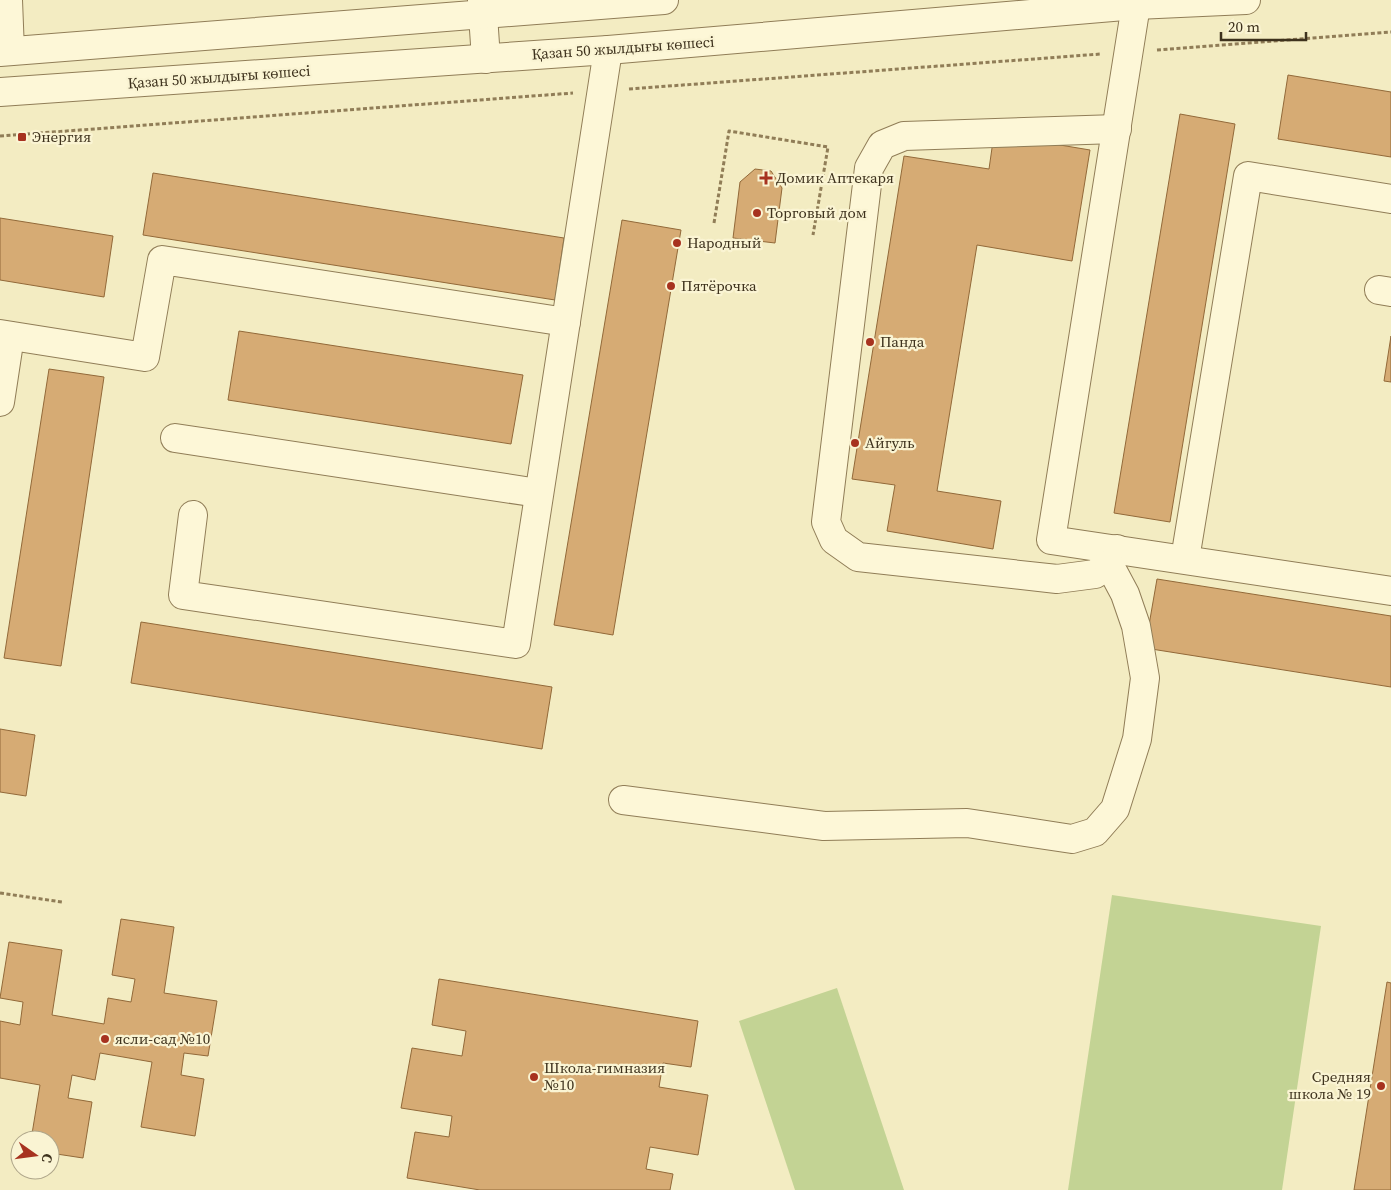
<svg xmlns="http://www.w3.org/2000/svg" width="1391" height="1190" font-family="'Source Serif 4',serif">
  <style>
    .green { fill: #c3d394 }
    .building { fill: #d6ab74; stroke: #926939 }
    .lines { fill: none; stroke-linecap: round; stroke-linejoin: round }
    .minor-casing { stroke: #907d57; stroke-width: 30 }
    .path { stroke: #907d57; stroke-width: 3; stroke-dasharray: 4 2.5; stroke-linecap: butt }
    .minor { stroke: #fdf7d7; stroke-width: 28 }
    .poi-dot { fill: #a7321f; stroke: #faf4d3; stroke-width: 2 }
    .labels { text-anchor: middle; stroke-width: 4.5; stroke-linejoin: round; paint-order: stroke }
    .street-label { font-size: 15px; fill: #3e321d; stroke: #faf4d3 }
    .poi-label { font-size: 15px; fill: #3e321d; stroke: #faf4d3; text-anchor: start }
  </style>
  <rect width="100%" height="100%" fill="#f3ecc2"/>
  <g class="green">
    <path d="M1112,895l209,31 -39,264h-214z"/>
    <path d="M837,988l67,202h-109l-56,-169z"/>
  </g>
  <g class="building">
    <path d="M1288,75l103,17v65l-113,-18z"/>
    <path d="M1180,114l55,10 -65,398 -56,-9z"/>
    <path d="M994,134l96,16 -18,111 -95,-16 -40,246 64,10 -8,48 -106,-18 8,-46 -43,-6 52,-323 85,13z"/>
    <path d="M755,169l16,2 11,17 -7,55 -42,-5 7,-56z"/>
    <path d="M153,173l411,65 -9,62 -412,-65z"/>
    <path d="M0,218l113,18 -9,61 -104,-17z"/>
    <path d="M622,220l59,10 -68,405 -59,-10z"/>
    <path d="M239,331l284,44 -12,69 -283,-44z"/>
    <path d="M1391,336v46l-7,-1z"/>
    <path d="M49,369l55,8 -43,289 -57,-8z"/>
    <path d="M1157,579l234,37v71l-246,-39z"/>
    <path d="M141,622l411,65 -10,62 -411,-66z"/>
    <path d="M0,729l35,6 -9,61 -26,-4z"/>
    <path d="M121,919l53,8 -10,66 53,8 -9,55 -24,-3 -3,22 23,4 -9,57 -54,-9 11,-65 -52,-9 -5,27 -23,-5 -4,23 24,4 -9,56 -33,-5v-13h-19l9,-55 -40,-7v-57l20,4 3,-23 -23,-4 9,-56 53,8 -10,65 52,9 4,-26 23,4 4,-23 -23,-4z"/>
    <path d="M439,979l259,42 -7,46 -28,-4 -4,24 49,8 -10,60 -48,-8 -4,22 27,5 -3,16h-190l-73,-12 8,-46 34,5 3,-21 -51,-8 11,-60 50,8 4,-25 -34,-6z"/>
    <path d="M1387,982l4,1v207h-37z"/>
  </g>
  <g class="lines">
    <defs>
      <g id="minor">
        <path d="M8,0l2,51"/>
        <path d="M482,0l4,59"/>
        <path d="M1136,5l-85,535 340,51"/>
        <path d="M0,52l664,-52"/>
        <path d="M0,92l608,-42 528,-45 110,-5"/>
        <path d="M1379,290l12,2"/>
        <path d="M0,334l145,23 17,-97 404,62"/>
        <path d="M0,402l10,-66"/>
        <path d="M175,438l363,55"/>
        <path d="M193,515l-10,80 333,49 92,-594"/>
        <path d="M1117,549l-8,15 -14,10 -38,5 -199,-22 -24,-17 -8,-18 43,-354 13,-23 22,-9 213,-7"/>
        <path d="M1185,559l63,-383 143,23"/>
        <path d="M623,800l201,26 143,-3 105,16 23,-7 20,-23 22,-70 8,-61 -9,-52 -11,-32 -16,-30"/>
      </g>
    </defs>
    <use href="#minor" class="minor-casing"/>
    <g class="path">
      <path d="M1157,50l234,-18"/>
      <path d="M629,89l472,-35"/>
      <path d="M0,136l573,-43"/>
      <path d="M714,223l15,-92 99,16 -15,88"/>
      <path d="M0,893l62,9"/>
    </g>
    <use href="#minor" class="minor"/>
  </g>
  <g class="poi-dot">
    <rect x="17" y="132" width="10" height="10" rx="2.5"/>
    <path d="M763.5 170.5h5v5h5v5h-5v5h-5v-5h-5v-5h5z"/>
    <circle cx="757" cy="213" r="5"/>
    <circle cx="677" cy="243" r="5"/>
    <circle cx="671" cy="286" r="5"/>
    <circle cx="870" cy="342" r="5"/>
    <circle cx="855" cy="443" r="5"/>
    <circle cx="105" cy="1039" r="5"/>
    <circle cx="534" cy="1077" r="5"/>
    <circle cx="1381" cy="1086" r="5"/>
  </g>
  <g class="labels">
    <g class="street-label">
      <text transform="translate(623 48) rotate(-4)" y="5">Қазан 50 жылдығы көшесі</text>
      <text transform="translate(219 77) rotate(-4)" y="5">Қазан 50 жылдығы көшесі</text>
    </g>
    <g class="poi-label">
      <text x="32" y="142">Энергия</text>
      <text x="776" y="183">Домик Аптекаря</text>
      <text x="767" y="218">Торговый дом</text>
      <text x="687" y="248">Народный</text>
      <text x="681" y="291">Пятёрочка</text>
      <text x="880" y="347">Панда</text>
      <text x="865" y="448">Айгуль</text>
      <text x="115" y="1044">ясли-сад №10</text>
      <text x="544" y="1073">Школа-гимназия<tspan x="544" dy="17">№10</tspan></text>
      <text x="1371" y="1082" text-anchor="end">Средняя<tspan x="1371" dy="17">школа № 19</tspan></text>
    </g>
  </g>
  <g transform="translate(35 1155) rotate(104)"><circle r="24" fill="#faf4d3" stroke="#afa68a"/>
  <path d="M0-4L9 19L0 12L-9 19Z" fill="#a7321f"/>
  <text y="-8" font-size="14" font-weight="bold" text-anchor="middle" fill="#3e321d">С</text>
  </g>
  <path d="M1221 32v8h85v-8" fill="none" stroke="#3e321d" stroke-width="2.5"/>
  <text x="1228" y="32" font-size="15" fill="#3e321d" stroke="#faf4d3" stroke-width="4" paint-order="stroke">20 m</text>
</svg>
